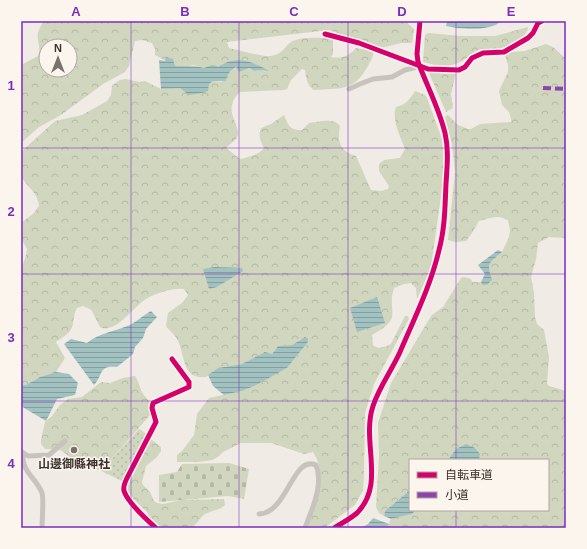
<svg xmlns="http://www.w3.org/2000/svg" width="587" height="549" font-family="Helvetica,'Noto Sans JP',sans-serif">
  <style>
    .forest { fill: url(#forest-crowns); fill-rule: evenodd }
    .cemetery { fill: url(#cemetery-stones) }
    .park { fill: url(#park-dots) }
    .water { fill: url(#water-rules) }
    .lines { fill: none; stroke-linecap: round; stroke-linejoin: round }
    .minor { stroke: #c9c3be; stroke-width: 5 }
    .quiet { stroke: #8e44ad; stroke-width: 4; stroke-dasharray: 8 4; stroke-linecap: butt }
    .cycleway-casing { stroke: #fbf5ee; stroke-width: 8 }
    .cycleway { stroke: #d6006c; stroke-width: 5 }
    .grid { fill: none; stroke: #7b2cbf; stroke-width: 1; stroke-opacity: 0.55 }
    .poi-dot { fill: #7a716c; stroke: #fbf5ee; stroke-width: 1.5 }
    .labels { text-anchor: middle; stroke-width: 3; stroke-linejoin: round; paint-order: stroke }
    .poi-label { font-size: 12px; font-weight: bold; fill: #3b302b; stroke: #fbf5ee }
    .neatline { fill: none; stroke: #7b2cbf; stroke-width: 1.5 }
    .grid-label { font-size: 13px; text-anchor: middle; font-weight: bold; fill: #7b2cbf }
  </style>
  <defs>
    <pattern id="forest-crowns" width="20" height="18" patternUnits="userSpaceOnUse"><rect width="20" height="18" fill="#d1d6bf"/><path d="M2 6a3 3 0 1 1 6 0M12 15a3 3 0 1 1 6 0" fill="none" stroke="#b4b8a4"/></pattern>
    <pattern id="cemetery-stones" width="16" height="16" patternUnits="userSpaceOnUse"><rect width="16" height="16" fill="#d1d6bf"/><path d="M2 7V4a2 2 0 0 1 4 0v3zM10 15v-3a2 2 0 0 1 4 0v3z" fill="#b4b8a4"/></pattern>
    <pattern id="park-dots" width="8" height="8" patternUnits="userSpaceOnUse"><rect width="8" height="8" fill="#d1d6bf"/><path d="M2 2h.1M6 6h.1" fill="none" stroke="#b4b8a4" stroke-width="1.8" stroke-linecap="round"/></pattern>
    <pattern id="water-rules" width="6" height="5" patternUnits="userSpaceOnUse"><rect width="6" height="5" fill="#a1c2c1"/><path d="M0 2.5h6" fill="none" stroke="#849e9d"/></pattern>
  </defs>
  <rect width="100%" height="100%" fill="#f0ebe5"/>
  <g class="forest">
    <path d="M44,21h361l9,8 -2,14h-11l-16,4 -7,1 -49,-18 -102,12 2,6c9,2 33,9 42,8 12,-2 12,-8 20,-14 10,-6 28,-4 40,-4l2,2v14l-2,3c11,2 18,-1 25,-9l17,3c1,6 -3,10 -5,15 -15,26 -27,22 -54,24 -7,-4 -8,-13 -9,-20l-3,-1 -11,11 -4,9 -3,1 -44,2c-21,19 5,35 -4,47 -3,3 -7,6 -10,9l14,11c8,-2 19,-4 24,-11 -4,-8 -6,-12 -3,-20l10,-4 13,-9c4,10 6,16 18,15l7,-7c9,-1 25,-6 31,3 -3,15 -1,25 16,30l15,34 10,1 7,-2 1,-3 -10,-15v-7l5,-4 16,-2 5,-9c-4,-11 -14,-30 -9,-42 10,-2 14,-8 19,-16l10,4 2,3 15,41 2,29 -3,28 -10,71 -14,32 -1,-11 -5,-5 -7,1 -10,4c-8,26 11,29 -22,47l1,10c5,5 12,2 18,-1l14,-28h3l1,3 -35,65 -9,29 -1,61 -1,16 -8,15 -31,23h-18l14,-52c0,-9 -2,-16 -7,-24l-9,2 -33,-11h-30l-18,9 -5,5 -6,3 -14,2h-21v-7l5,-4 12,-16 3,-21 12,-16 33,-7 45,-23 21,-26v-3h-7l-9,6 -14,1 -6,8 -7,-1 -23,11 -24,4 -12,9c-24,3 -21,-22 -28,-36 -2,-5 -8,-10 -12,-15l2,-13 14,-10 6,-8 -4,-6c-12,-1 -27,4 -38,10 -12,7 -31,36 -46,28l-8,-16 -2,-2 -7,-3 -6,2c-3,6 -3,10 -4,16 -1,8 -10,13 -17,18l9,16 -9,14 -16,5 -14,8h-5v-114l5,-16 1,-6 -6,-11v-15l12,-9 6,-8c-1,-15 -15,-21 -18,-31 -2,-7 0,-17 0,-23l34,-31 27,-6 25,-14 4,-6 1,-9 2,-2 6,-4 6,-1 13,3 6,-1 16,8 48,-5 4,-3 9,1c9,-13 16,-20 32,-11l4,-2 8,3 -10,-8 -52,4 -10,-3 -10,2 -9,-1 -20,-11v-6l-3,-6 -10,-3 -7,1 -6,25 -4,6 -22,12 -42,31 -22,12 -18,16v-78l17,-9c5,-14 -7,-17 6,-35zM46,46h24v24h-24z"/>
    <path d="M528,27c1,10 -23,21 -31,22 -6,1 -14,-1 -19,1 -9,5 -17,14 -27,15 -10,2 -19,-1 -28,-3l2,-27 3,-2 33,3h34z"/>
    <path d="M546,44l7,3 13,12v179l-17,-1 -11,6 -2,16 -5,18 3,16 1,24 2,7 7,6 5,27 -2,27 2,2 17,5v26l-2,17 2,18v76h-179l4,-9 21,-5 4,-4h132v-50h-138v30l-25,21 -1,5 -5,-3 -3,-6 3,-51 -1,-33 13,-40 37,-62 4,-6 11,-8 18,-29 3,-1 7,2 1,3h9l1,3 7,-23 13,-10 7,-15 1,-7 -2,-10c-11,-6 -18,-2 -29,1l-7,12 -6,8 -11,1 -7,-2 7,-68 -3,-27 -7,-28 3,-2 10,10 10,4h3l9,-5 31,-2v-3l-2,-7 -7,-7 -3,-14 9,-19v-7l-3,-10 6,-3 14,-1z"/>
    <path d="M429,71l27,1 -5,22 2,14 -7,4 -17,-39z"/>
    <path d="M135,376c4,5 4,11 7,16 7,12 10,6 8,23l-48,55h-4l-11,-8 -17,-5 -11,-8h-14l-4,-5v-4l4,-18 7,-6 8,-11 8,-6 14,-2 19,-15 9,1 13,-5z"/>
    <path d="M151,439l10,8v4l-4,6 -11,9 -4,16 1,3 7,7 4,9 3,2 6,1 19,-4 42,-1 1,6c-5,5 -14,6 -20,9 -6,4 -8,11 -14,14h-37l-7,-16 -21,-20 1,-13 13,-19 4,-10z"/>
  </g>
  <path class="cemetery" d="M229,463l20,6 -5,30 -16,-3 -69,6v-27l18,-3 5,-8z"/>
  <path class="park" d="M139,429l9,6 -26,46 -21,-10z"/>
  <g class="water">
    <path d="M447,21h54c-10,11 -41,8 -55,5z"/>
    <path d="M166,57l7,2 2,7c10,1 19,-1 29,2l8,-3 6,2c18,-12 34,-6 51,4l-11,-1 -4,1 -5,-3 -10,4 -3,-5c-6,4 -9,7 -10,14h-13l-4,3 -1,7 -6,2 -13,2 -9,-7 -19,1 -2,-29 6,1z"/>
    <path d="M498,250l4,2c-13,11 -16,11 -10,28l-5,5h-5l-1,-3 4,-8 -7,-9z"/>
    <path d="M215,267l27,1 1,3 -26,16 -8,2 -6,-20z"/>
    <path d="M377,297l8,26 -28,9 -7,-24z"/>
    <path d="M151,311l6,6 -11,12 -3,9 -8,9 -2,7 -16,13c-19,-2 -13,7 -23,18l-30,-41 7,-5 16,4c12,-10 29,-12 43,-18 7,-4 14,-10 21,-14z"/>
    <path d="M305,337l3,2v3l-21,26 -29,16 -16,7 -18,4 -11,-9 -5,-11 10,-7 24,-4 23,-12 7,2 6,-8 14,-1z"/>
    <path d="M56,372l13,2 9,9 -3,12 -18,4 -11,22 -25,-15v-21h5l14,-8z"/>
    <path d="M466,444l9,4 5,6 -1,6h-31l8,-11z"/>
    <path d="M410,490v20h6l-4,4 -21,5 -7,-3 1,-5z"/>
    <path d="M373,518l16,6 -2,4h-26l7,-4z"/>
  </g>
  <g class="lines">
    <g class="minor">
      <path d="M325,34l34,9 69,26 31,1 6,-3 7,-9 11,-5 21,-1 24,-14 5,-5 5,-10 4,-2"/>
      <path d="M349,89l11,-5 13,-5 19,-2 13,-7 12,-3"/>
      <path d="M22,452l6,4 21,-1 16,-14"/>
      <path d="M23,454c-2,17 14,25 19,39 2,6 0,27 0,35"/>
      <path d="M259,514c29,-1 33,-59 57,-49 8,19 -4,44 -11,63"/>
      <path d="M156,528c-9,-8 -28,-25 -32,-37 -1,-4 1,-9 3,-13l29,-56 -4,-14 1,-5 36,-16v-5l-17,-23"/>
      <path d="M334,528c8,-5 16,-9 23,-15 29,-29 4,-71 16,-107 6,-19 19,-36 27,-54 14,-33 31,-67 39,-102 6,-22 6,-44 7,-66 1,-17 3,-34 -1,-51 -6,-25 -18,-47 -27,-71l-1,-8 3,-33"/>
    </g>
    <path class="quiet" d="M543,88l23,1"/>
    <defs>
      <g id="cycleway">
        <path d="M325,34l34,9 69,26 31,1 6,-3 7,-9 11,-5 21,-1 24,-14 5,-5 5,-10 4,-2"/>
        <path d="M156,528c-9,-8 -28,-25 -32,-37 -1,-4 1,-9 3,-13l29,-56 -4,-14 1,-5 36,-16v-5l-17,-23"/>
        <path d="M334,528c8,-5 16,-9 23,-15 29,-29 4,-71 16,-107 6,-19 19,-36 27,-54 14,-33 31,-67 39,-102 6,-22 6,-44 7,-66 1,-17 3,-34 -1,-51 -6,-25 -18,-47 -27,-71l-1,-8 3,-33"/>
      </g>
    </defs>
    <use href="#cycleway" class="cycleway-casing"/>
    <use href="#cycleway" class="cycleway"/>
  </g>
  <path class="grid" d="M131,21v507M239,21v507M348,21v507M456,21v439M21,148h545M21,274h545M21,401h545M456,510v18"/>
  <circle class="poi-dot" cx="74" cy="450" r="4"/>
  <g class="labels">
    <g class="poi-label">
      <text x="74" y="468">山邊御縣神社</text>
    </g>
  </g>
  <rect width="587" height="549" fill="none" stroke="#fbf5ee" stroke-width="44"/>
  <rect x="409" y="459" width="140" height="52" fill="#fbf5ee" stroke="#aea6a0"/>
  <rect x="417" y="472" width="20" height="6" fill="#d6006c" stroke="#aea6a0"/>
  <text x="445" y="479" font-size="12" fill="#3b302b">自転車道</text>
  <rect x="417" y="492" width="20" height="6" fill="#8e44ad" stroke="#aea6a0"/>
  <text x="445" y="499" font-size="12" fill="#3b302b">小道</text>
  <g transform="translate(58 58)"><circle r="19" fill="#fbf5ee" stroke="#aea6a0"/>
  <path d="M0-3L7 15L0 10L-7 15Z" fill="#7a716c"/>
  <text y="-6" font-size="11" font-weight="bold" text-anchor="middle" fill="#3b302b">N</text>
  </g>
  <rect x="22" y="22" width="543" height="505" class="neatline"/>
  <g class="grid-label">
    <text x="76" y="16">A</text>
    <text x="185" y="16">B</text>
    <text x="294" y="16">C</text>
    <text x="402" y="16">D</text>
    <text x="511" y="16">E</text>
    <text x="11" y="90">1</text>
    <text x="11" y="216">2</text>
    <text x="11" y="342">3</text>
    <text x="11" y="468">4</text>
  </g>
</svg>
